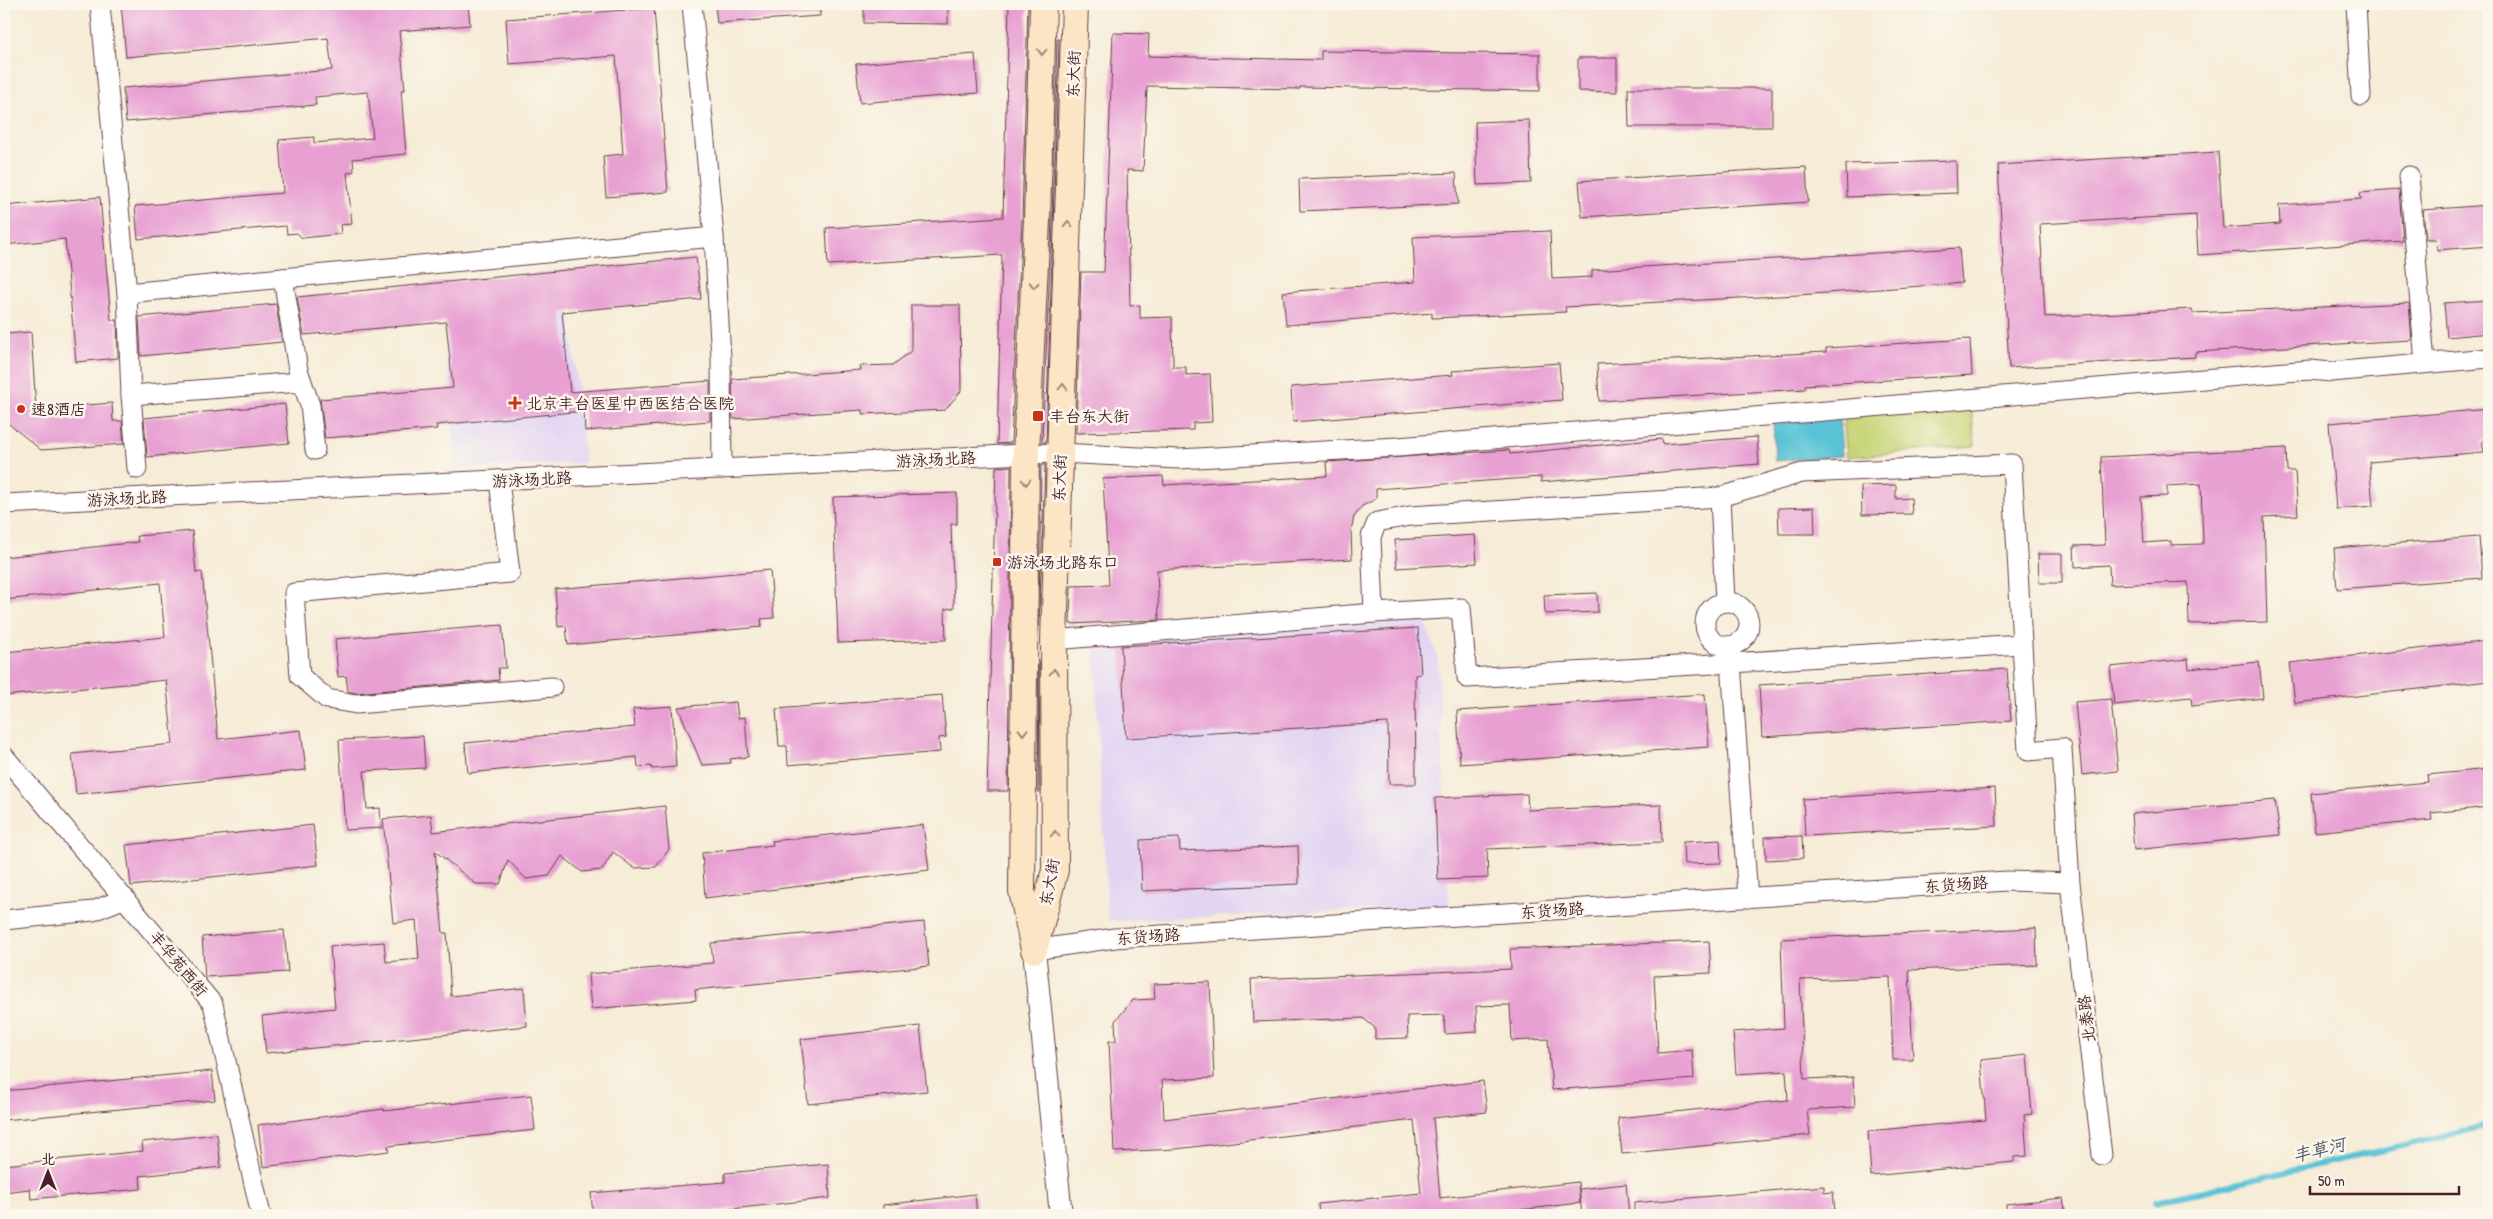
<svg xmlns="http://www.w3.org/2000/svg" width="2493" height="1219" font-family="'Patrick Hand','LXGW WenKai TC',sans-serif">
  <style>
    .built { fill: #e2d4f3 }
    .green { fill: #c6d475; stroke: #887a50 }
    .water { fill: #5ac3d6; stroke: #527180 }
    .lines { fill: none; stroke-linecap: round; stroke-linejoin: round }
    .stream { stroke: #5ac3d6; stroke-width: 6 }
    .building { fill: #e8a0d3; fill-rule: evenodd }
    .minor-casing { stroke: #643e45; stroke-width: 21 }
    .tertiary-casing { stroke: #643e45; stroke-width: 24 }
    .secondary-casing { stroke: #643e45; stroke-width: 28 }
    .minor { stroke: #fff; stroke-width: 19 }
    .tertiary { stroke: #fff; stroke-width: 22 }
    .secondary { stroke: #fce5c4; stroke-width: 26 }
    .oneway { stroke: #a38278 }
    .poi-dot { fill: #c8321e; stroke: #fbf7ec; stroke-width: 2 }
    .labels { text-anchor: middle; stroke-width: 5; stroke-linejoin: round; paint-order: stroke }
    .street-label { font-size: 16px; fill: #4a1f2b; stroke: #fbf7ec }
    .poi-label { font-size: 16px; fill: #4a1f2b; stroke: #fbf7ec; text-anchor: start }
    .water-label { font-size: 18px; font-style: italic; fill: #505867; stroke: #fbf7ec }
  </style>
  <rect width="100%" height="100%" fill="#fbf7ec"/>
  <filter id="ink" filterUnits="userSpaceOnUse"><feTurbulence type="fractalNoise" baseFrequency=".02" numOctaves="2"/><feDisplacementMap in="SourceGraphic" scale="10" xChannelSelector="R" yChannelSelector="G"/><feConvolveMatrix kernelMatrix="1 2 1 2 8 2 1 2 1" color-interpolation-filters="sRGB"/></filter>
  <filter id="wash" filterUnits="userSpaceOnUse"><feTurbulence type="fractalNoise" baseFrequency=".0096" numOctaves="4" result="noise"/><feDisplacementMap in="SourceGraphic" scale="20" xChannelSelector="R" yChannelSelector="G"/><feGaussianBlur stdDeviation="1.12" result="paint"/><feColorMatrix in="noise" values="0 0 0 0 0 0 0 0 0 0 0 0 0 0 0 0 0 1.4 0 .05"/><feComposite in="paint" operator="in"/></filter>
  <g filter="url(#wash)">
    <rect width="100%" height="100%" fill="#f6ecd7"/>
    <g class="built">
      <path d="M566,279l19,184 -129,6 -10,-126z"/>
      <path d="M1424,618l14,41 11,247 -341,15 -14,-276z"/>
    </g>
    <path class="green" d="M1971,404l4,42 -128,11 -4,-42z"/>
    <path class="water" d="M1839,415l3,41 -67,5 -2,-42z"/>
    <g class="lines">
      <path class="stream" d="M2155,1202l334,-76"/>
    </g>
    <g id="blocks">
      <g class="building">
        <path d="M121,4h347l2,21 -71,6 6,59h-4l5,64 -53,5 1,12 -7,2 5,51 -12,1 1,9 -39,4 -5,-5 -10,1 -1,-8 -148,13 -3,-33 148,-13 -4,-53 35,-3v6l59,-5 -5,-46 -53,5 1,8 -190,17 -3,-34 209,-18 -4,-32 -202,19z"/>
        <path d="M715,4h105v12l-103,7z"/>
        <path d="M864,4h84v20l-84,-1z"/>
        <path d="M1009,4h19l-6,215 -11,224 -14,1 5,-189 -174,10 -2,-37 177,-11z"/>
        <path d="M654,8l14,184 -62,5 -3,-41 20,-2 -7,-98 -107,8 -3,-45z"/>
        <path d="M1113,33l36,1 -1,22 173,4v-9l219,3v37l-240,-4v2l-153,-3 -4,85 -16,-1 3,136 10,-1v13l32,-1 1,50h13v8l24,-1 2,48 -19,1v7l-117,3 5,-161h23z"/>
        <path d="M1057,39h2l-13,403h-4l10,-222z"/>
        <path d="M975,54l3,39 -118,10 -4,-39z"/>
        <path d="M1578,58h39v34l-39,-1z"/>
        <path d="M1628,88h144v39h-143z"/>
        <path d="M1529,120l2,63 -54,2 -2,-63z"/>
        <path d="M2218,152l5,76 57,-4 -1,-19 82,-6 -1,-6 39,-3 4,51 -205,14 -2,-40 -156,9 5,93 147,-8 1,4 216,-10 3,37 -217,12v5l-186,11 -11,-203z"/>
        <path d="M1956,161l1,32 -110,4 -1,-33z"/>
        <path d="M1806,167l2,35 -226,15 -3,-36z"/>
        <path d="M1456,173l2,31 -158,7 -1,-32z"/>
        <path d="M100,197l11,123h6l1,38 -42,4 -11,-123 -61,6v-39z"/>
        <path d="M2489,205v41l-52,4 -1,-11h-10l-3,-29z"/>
        <path d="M1550,231l2,48 40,-2v-7l367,-22 3,35 -164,12 -233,12 1,5 -134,6v-5l-146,12 -3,-33 132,-10 -2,-45z"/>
        <path d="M696,257l5,42 -139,13 8,80 140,-11v40l-125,10 -1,-20 -148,14 1,4 -112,9 -5,-39 133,-11 -7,-66 -142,13 -7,-38z"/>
        <path d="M2489,300v33l-42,4 -3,-34z"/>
        <path d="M276,304l6,38 -141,14 -2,-39z"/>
        <path d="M911,305h49l1,86 -16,19 -83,4v-4l-129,9 -1,-40 129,-9 -1,-4 33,-1 18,-14z"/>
        <path d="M31,332l5,77 76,-6 1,18h9l2,23 -83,6 -37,-30v-86z"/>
        <path d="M1970,339l2,36 -167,10v4l-206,12 -2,-37 229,-12v-4z"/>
        <path d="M1559,363l3,37 -269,22 -2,-35 162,-12 -1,-4z"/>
        <path d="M285,404l4,39 -142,14 -3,-39z"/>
        <path d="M2489,409v31l-7,1 2,11 -115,10 4,44 -37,3 -7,-86z"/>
        <path d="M1757,437l2,27 -218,18v-5l-165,12v10l-14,7 -8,11 -3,13 1,29 -195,11 2,50 -89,4 1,-38 38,-1 -6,-106 60,-3 1,9 163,-9 -1,-14 183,-12 1,4 152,-15 1,5z"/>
        <path d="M2286,448l1,23h8l3,44 -34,2 3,105 -78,2 -1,-42 -78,3 -1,-20 -34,2 -1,-21 31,-1 -4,-88zM2201,484l2,60 -32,1v-4l-27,2 -3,-46 26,-1v-10z"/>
        <path d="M1041,465h4l-6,162z"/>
        <path d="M1011,466l-3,325h-21l9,-324z"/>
        <path d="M1896,485v14l15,-1 1,16 -50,1 -1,-29z"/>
        <path d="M957,493v31h-6l3,84 -9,1 1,31 -108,3 -5,-146z"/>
        <path d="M1814,507l1,27h-36l-1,-26z"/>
        <path d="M192,531l4,42 6,-1 16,167 83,-9 5,40 -230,24 -4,-40 101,-10 -7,-64 -162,16v-44l161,-15 -5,-54 -156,17v-43l134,-15 -1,-6z"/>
        <path d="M1475,535l2,28 -80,5 -2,-28z"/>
        <path d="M2479,537l3,41 -145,11 -3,-41z"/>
        <path d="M2038,554h24v29h-23z"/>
        <path d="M770,570l4,48 -13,1 1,8 -194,18 -2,-19 -8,1 -3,-38z"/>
        <path d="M1597,593l1,19 -53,2 -1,-19z"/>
        <path d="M502,625l4,43h-8l1,12 -143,13 -8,-2 -2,-15 -8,1 -3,-38z"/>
        <path d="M1418,628l3,46 -6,1 1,109h-27l-1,-61 -262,15 -5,-92z"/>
        <path d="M2489,641v40l-194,22 -5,-40z"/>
        <path d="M2188,659l1,10 70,-7 4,36 -71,8 -1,-9 -77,8 -4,-38z"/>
        <path d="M1039,662l1,130h-2z"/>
        <path d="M2007,669l4,52 -249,16 -3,-52z"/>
        <path d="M1705,694l4,53 -249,17 -3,-53z"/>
        <path d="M942,695l4,42 -7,1 1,14 -152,13 -1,-19h-8l-3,-37z"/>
        <path d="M2111,699l7,72 -36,4 -7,-73z"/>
        <path d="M736,702l2,16 7,-1 3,40 -18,2 1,4 -29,2 -24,-58z"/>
        <path d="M672,706l4,61 -24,2 -1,-3 -13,1 -1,-10 -169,16 -3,-30 170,-16 -2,-18z"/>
        <path d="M423,736l2,32 -61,3 3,38 13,-1 1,20 -36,2 -6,-90z"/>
        <path d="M2489,769v38l-58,6 1,7 -117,12 -4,-39 117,-11 -1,-7z"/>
        <path d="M1995,788l2,38 -192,10 -2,-37z"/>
        <path d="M1527,794l1,16 133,-5 1,37 -175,7 1,29 -50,2 -3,-82z"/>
        <path d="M2275,800l5,35 -146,15 -3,-36z"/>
        <path d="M665,806l4,43 -13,18 -22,1 -21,-16 -11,18 -20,2 -20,-16 -13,20 -23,3 -18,-19 -8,24h-24l-41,-33 8,82h4l4,63 73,-8 3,38 -261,27 -4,-37 73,-8 -5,-62 54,-4 2,20 33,-3 -3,-39 -23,3 -10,-104 48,-4 2,17z"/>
        <path d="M313,825l5,40 -187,21 -5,-41z"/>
        <path d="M923,825l6,45 -224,28 -3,-45 71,-8 -1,-4z"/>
        <path d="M1802,836l1,22 -37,2 -1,-23z"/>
        <path d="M1179,838l1,13 118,-5 1,38 -157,7 -2,-51z"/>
        <path d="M1720,840l1,23 -37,1 -1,-22z"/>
        <path d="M924,922l5,44 -234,24 1,10 -105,9 -3,-35 125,-11 -2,-20z"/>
        <path d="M2036,928l1,37 -128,5 4,90h-20l-3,-83 -90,3 4,99 49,-2 2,30 -48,3 3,25 -188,19 -4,-36 170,-18 -2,-29 -50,3 -3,-42 51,-4 -3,-89z"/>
        <path d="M284,930l4,42 -83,5 -3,-40z"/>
        <path d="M1709,941l2,32 -57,3 4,77 34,-3 2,29 -142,11 -4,-51 -36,2 -2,-36 -34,1 1,26 -32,2 -1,-19 -37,1 1,22 -33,1v-11l-12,-10 -110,4 -2,-43 260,-10 -1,-20z"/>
        <path d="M1210,982l4,96 -52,2 2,39 319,-38 4,31 -54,6 7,80 138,-16 2,21 -105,12h-156l-1,-11 103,-11 -7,-73 -238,29 -62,3 -5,-111h7l-1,-20 18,-21 22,-1 -1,-15z"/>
        <path d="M920,1026l7,65 -119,13 -7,-65z"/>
        <path d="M2027,1055l5,59 -8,1 3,41 -13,1v5l-143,14 -3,-45 118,-11 -5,-60z"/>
        <path d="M212,1071l3,29 -211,20v-29z"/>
        <path d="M531,1095l4,35 -147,16 1,5 -126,16 -5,-42 126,-16v2z"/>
        <path d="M217,1134l4,33 -81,9 1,13 -110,10 -1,-10 -26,3v-27l139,-14 -1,-9z"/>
        <path d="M828,1164l2,34 -152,17h-85l-2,-22 134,-11v-9z"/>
        <path d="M1626,1184l3,31h-47l-3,-26z"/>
        <path d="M1824,1186v7l9,-1 2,21h-4v2h-197v-12z"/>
        <path d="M975,1194l2,21h-94v-10z"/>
        <path d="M2063,1198l3,17h-59l-1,-11z"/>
      </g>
    </g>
  </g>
  <g filter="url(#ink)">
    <use href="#blocks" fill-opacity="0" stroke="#643e45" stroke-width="1"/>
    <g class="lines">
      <defs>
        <g id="minor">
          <path d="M100,4l27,289 156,-15 15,92 12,35 5,45"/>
          <path d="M2356,4l5,92"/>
          <path d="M2409,176l16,187"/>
          <path d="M714,237l7,121 1,111"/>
          <path d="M283,278l431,-41 -22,-233"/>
          <path d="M127,293l4,102 6,74"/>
          <path d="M131,395l170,-13"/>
          <path d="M499,480l11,93 -216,20 6,83 27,23 29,5 196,-17"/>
          <path d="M1720,497l5,105"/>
          <path d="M4,504l1022,-50 34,-1 119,6 219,-12 912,-77 21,2 158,-14"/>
          <circle cx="1727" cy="624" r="22"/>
          <path d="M1374,613l87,-5 6,70 264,-15 17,235"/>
          <path d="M1054,640l320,-27 -3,-76 6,-15 33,-6 310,-19 82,-24 210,-9 16,287 34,-3 8,135 32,272"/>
          <path d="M1729,646l2,17 290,-19"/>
          <path d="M4,756l209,248 48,211"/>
          <path d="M4,920l89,-9 32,-13"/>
          <path d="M1034,950l81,-12 892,-57 63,2"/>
        </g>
        <path id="tertiary" d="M1034,950l27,265"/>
        <g id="secondary">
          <path d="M1033,945l-11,-54 4,-437 11,-234 6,-216"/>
          <path d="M1034,950l21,-80 -1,-230 21,-636"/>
        </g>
      </defs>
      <use href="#minor" class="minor-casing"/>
      <use href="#tertiary" class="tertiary-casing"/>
      <use href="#secondary" class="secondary-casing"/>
      <use href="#minor" class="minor"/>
      <use href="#tertiary" class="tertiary"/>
      <use href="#secondary" class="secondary"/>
    </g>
    <defs><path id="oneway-chevron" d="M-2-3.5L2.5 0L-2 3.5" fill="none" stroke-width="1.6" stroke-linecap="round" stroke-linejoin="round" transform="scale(1.25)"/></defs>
    <g class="oneway">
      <use href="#oneway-chevron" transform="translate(1042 52) rotate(92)"/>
      <use href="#oneway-chevron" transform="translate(1068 224) rotate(-88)"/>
      <use href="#oneway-chevron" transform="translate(1034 285) rotate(93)"/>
      <use href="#oneway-chevron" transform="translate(1063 387) rotate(-88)"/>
      <use href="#oneway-chevron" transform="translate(1026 482) rotate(90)"/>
      <use href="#oneway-chevron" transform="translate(1054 672) rotate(-90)"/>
      <use href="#oneway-chevron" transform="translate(1023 732) rotate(91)"/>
      <use href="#oneway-chevron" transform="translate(1055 834) rotate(-90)"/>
    </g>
  </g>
  <g class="poi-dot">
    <path d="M512.5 395.5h5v5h5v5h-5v5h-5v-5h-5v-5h5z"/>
    <circle cx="21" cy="409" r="5"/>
    <rect x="1032" y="410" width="12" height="12" rx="2.5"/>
    <rect x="992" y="557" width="10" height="10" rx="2.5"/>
  </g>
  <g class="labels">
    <g class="street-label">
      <text transform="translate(1073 74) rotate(-88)" y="6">东大街</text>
      <text transform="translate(936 459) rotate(-3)" y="6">游泳场北路</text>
      <text transform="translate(1059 478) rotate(-88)" y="6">东大街</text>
      <text transform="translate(532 479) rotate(-3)" y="6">游泳场北路</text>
      <text transform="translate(127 498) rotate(-3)" y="6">游泳场北路</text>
      <text transform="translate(1049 882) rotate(-80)" y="6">东大街</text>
      <text transform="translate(1956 884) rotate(-4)" y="6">东货场路</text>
      <text transform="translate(1552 910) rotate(-4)" y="6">东货场路</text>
      <text transform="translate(1148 936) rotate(-4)" y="6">东货场路</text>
      <text transform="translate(179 963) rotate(50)" y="6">丰华苑西街</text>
      <text transform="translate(2086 1019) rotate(-97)" y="6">北泰路</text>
    </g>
    <g class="poi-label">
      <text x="526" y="409">北京丰台医星中西医结合医院</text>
      <text x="31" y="415">速8酒店</text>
      <text x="1049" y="422">丰台东大街</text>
      <text x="1007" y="568">游泳场北路东口</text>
    </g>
    <g class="water-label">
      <text transform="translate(2319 1150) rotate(-13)" y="6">丰草河</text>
    </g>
  </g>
  <rect width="2493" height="1219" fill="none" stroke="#fbf7ec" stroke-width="20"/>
  <g transform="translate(48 1172)" stroke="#fbf7ec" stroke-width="4" paint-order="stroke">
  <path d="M0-4L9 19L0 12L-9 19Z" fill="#4a1f2b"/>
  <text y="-8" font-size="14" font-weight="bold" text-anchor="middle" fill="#4a1f2b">北</text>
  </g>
  <path d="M2310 1186v8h149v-8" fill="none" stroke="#4a1f2b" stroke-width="2.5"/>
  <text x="2318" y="1186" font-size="15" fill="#4a1f2b" stroke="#fbf7ec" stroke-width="4" paint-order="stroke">50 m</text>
</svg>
